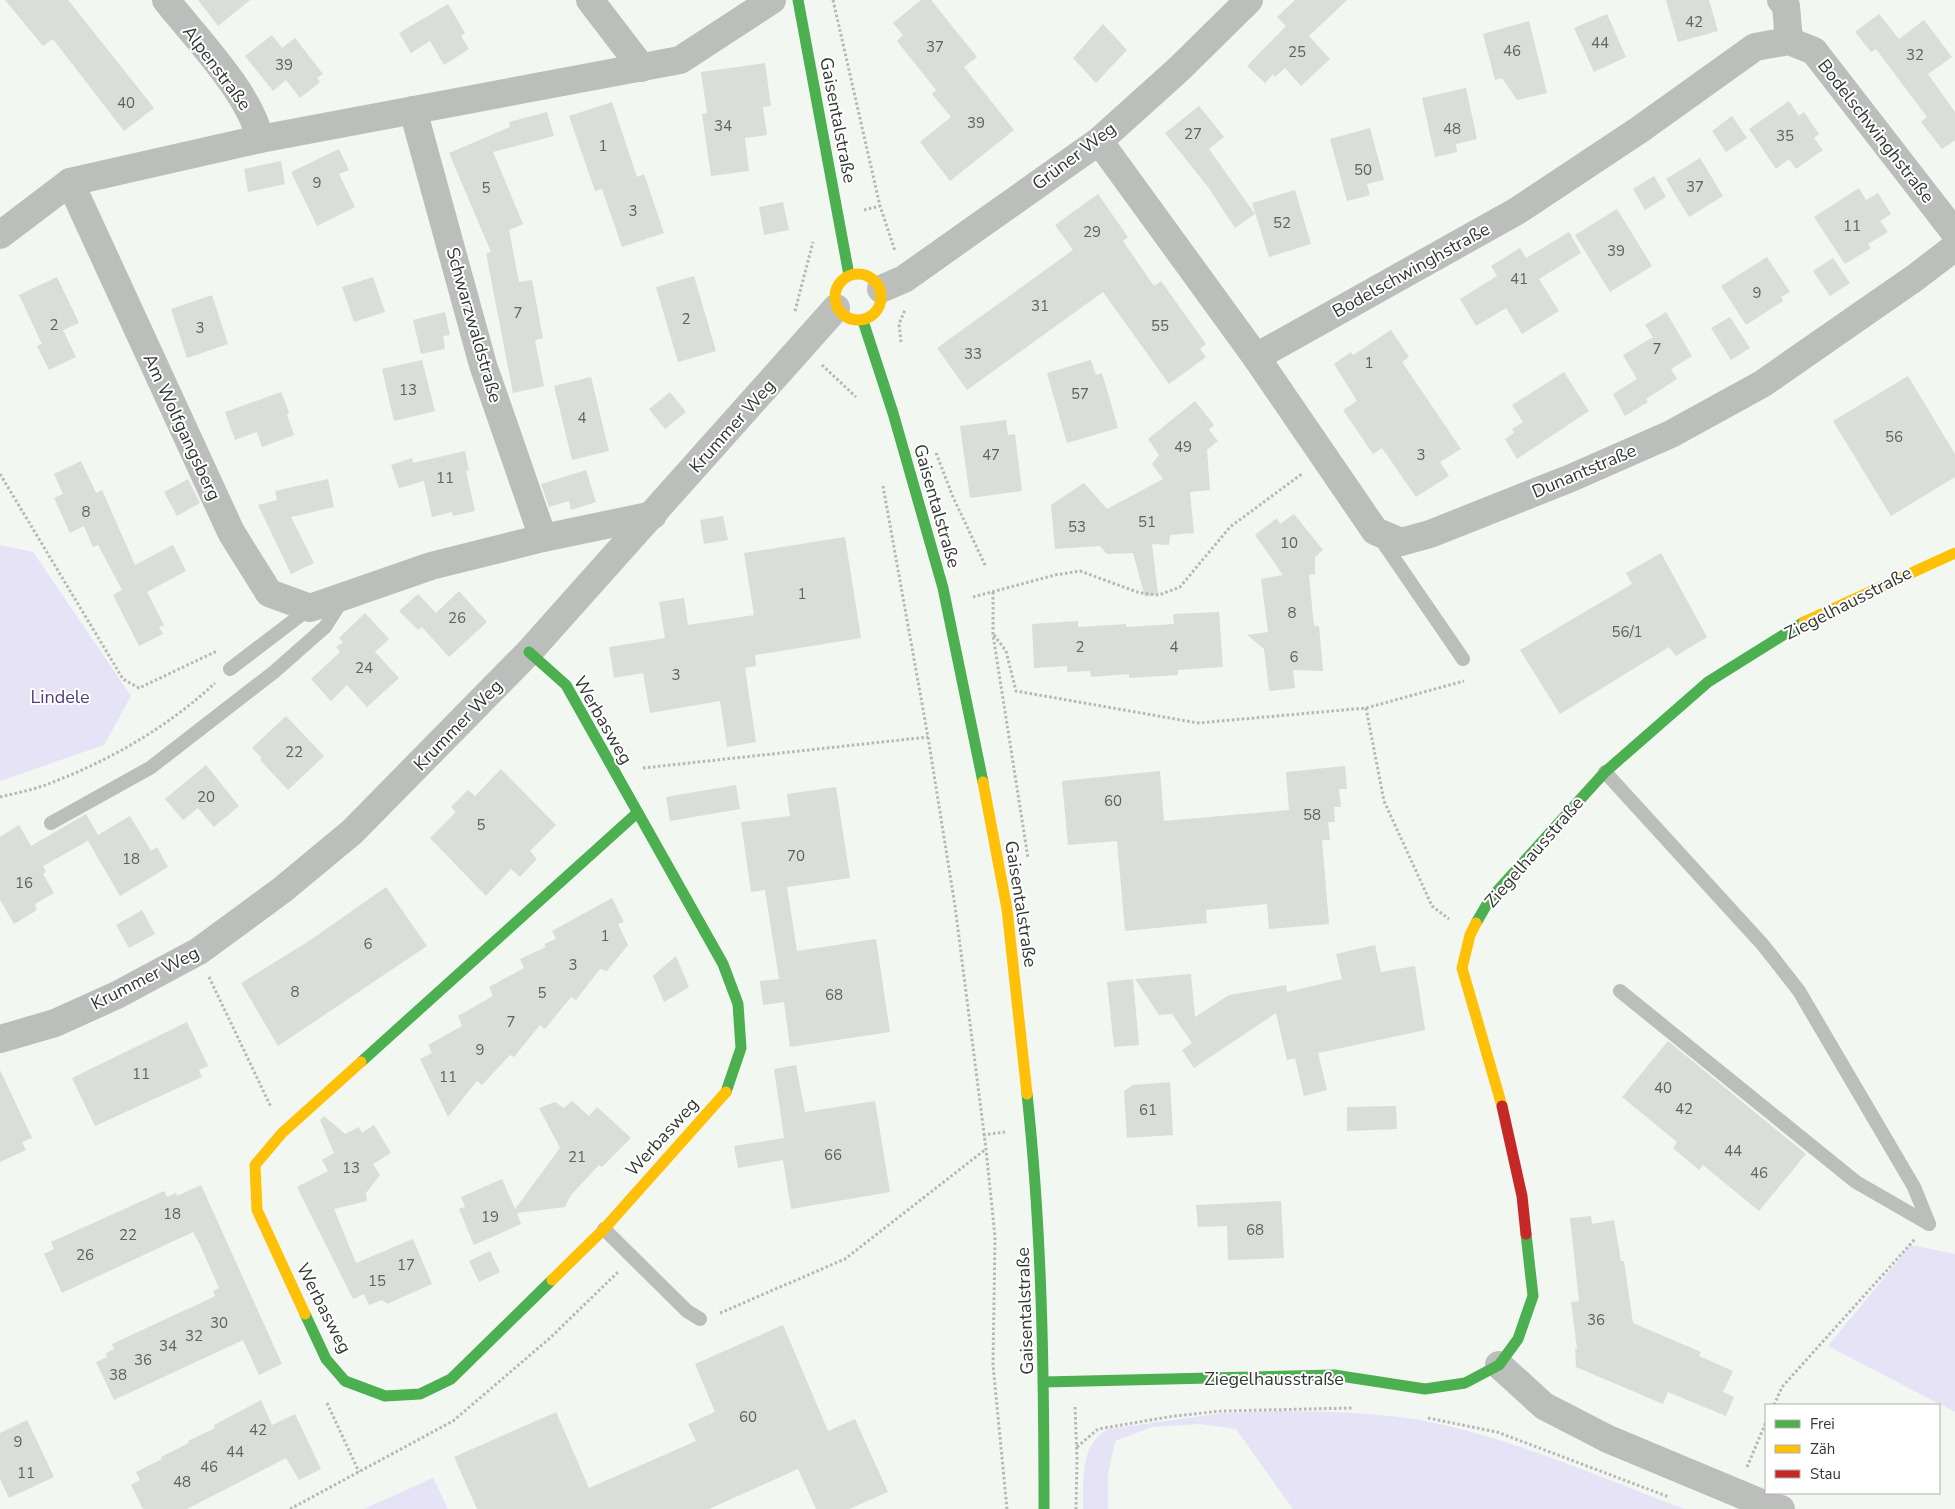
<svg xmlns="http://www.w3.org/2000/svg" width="1955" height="1509" font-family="'Nunito Sans',sans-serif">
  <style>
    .green { fill: #e5e3f5 }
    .building { fill: #daddda }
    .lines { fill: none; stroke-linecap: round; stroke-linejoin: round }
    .path { stroke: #b6b8b6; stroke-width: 3; stroke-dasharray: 2.5 2.5; stroke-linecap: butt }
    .lane { stroke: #bcbebc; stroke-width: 14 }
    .street { stroke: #bcbebc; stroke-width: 28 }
    .fast { stroke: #4caf50; stroke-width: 11 }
    .slow { stroke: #ffc107; stroke-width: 11 }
    .jam { stroke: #c62828; stroke-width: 11 }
    .labels { text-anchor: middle; stroke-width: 4; stroke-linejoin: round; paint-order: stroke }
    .number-label { font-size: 15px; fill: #5f635f }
    .street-label { font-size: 18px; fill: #343834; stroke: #fff }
    .park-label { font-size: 18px; fill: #513e7f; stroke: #fff }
  </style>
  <rect width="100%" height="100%" fill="#f2f7f2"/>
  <g class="green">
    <path d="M0,545l33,7 98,144 -27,49 -104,36z"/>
    <path d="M1911,1245l44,9v158l-127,-66z"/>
    <path d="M1280,1411c51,1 104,1 155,12 87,19 167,55 250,86h-392l-57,-80 -36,-5 -48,3 -37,14 -7,34v34h-25c1,-30 -4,-63 25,-80l115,-16z"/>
    <path d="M433,1478l15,31h-84z"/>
  </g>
  <g class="building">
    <path d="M5,0h63l86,108 -30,23 -71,-92 -10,7z"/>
    <path d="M198,0h52l-32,26z"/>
    <path d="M921,0h10l46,57 -13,10 50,63 -64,51 -30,-39 31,-25 -19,-23 4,-4 -39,-49 6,-6 -10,-12z"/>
    <path d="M1295,0h52l-38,36 21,23 -29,27 -16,-18 -10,9 -2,-3 -8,9 -18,-17 39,-40 -9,-9z"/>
    <path d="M1666,0h43l9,31 -40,11z"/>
    <path d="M448,4l17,29 -4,3 8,13 -25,16 -14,-24 -19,12 -12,-20z"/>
    <path d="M1607,14l19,43 -32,15 -20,-44z"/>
    <path d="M1879,14l20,25 25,-19 28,37 -24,17 27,38v28l-13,9 -21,-27 6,-5 -51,-68 -5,3 -16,-20z"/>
    <path d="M1529,21l18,72 -30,7 -15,-22 -7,2 -12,-46z"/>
    <path d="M1103,24l24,26 -31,33 -23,-25z"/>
    <path d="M272,35l10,13 13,-10 28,36 -6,4 3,4 -20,16 -14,-18 -13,11 -28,-35z"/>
    <path d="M765,63l6,43 -8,1 4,28 -22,3 4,33 -38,5 -9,-62 5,-1 -6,-41z"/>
    <path d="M1466,88l11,51 -21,5 1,8 -22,5 -13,-59z"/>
    <path d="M1789,101l10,15 5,-4 15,22 -5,4 9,12 -27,19 -7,-10 -13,10 -27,-40z"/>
    <path d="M612,102l25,75 7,-3 20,59 -42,14 -20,-58 -7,2 -26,-75z"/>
    <path d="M1199,106l25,31 -15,12 46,65 -20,14 -27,-41 -43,-54z"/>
    <path d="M547,112l7,24 -61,16 30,72 -14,6 10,52 13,-2 11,58 -8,2 9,46 -31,7 -27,-140 5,-1 -42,-99 61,-26 -1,-5z"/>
    <path d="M1732,116l15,22 -21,14 -14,-21z"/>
    <path d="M1370,128l14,52 -17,4 3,11 -23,6 -17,-62z"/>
    <path d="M339,149l10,21 -10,4 16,33 -38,19 -26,-54z"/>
    <path d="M1700,158l23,38 -34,21 -23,-38z"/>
    <path d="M281,161l4,23 -37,8 -4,-23z"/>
    <path d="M1654,176l12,21 -21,13 -12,-21z"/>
    <path d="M1859,188l7,12 12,-7 13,21 -11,7 8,11 -20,12 3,4 -26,16 -31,-47z"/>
    <path d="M1295,190l16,54 -42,13 -17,-54z"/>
    <path d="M1098,194l30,43 -5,4 24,35 7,10 7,-5 45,63 -6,5 6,8 -37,27 -66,-92 -136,98 -30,-42 136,-98 -18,-25z"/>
    <path d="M783,202l6,28 -25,5 -5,-28z"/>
    <path d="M1617,209l35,57 -42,26 -35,-57z"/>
    <path d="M1569,232l12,21 -42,26 20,32 -37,23 -16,-26 -30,18 -16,-27 37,-23 -6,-10 29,-18 6,10z"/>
    <path d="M1767,257l23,35 -9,5 2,4 -37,24 -25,-39z"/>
    <path d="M1833,258l17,25 -20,13 -17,-25z"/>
    <path d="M694,276l22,75 -38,11 -22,-75z"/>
    <path d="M57,277l22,46 -16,7 13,27 -27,13 -12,-24 5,-2 -23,-49z"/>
    <path d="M373,277l12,35 -31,10 -12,-35z"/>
    <path d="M212,295l16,49 -41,14 -16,-49z"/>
    <path d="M445,312l5,23 -7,1 2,13 -24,5 -8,-34z"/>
    <path d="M1666,312l26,44 -21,13 6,10 -31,20 2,3 -23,14 -12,-22 24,-15 -14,-24 30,-18 -8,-12z"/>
    <path d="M1730,317l20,31 -19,12 -20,-32z"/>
    <path d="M1391,330l18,27 -7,5 59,87 -21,13 9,14 -33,21 -34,-49 -9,6 -30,-44 14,-9 -23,-37 17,-12 2,3z"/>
    <path d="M422,360l13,51 -41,10 -12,-52z"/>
    <path d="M1091,360l5,15 6,-2 16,55 -51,15 -20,-70z"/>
    <path d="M1564,372l25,39 -72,48 -12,-20 9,-6 -2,-4 11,-7 -11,-17z"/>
    <path d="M1908,376l47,78v23l-64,39 -58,-95z"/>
    <path d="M591,377l18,74 -37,9 -18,-74z"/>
    <path d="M281,392l8,20 -2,3 7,20 -32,12 -5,-15 -22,8 -10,-28z"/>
    <path d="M670,392l16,20 -21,17 -16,-20z"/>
    <path d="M1195,401l19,24 -5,5 9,11 -11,9 3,40 -20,2 4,41 -24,2 -1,10 -17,-1 6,50 -13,3 -12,-44 -26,1 -7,-8 -45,3 -4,-44 33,-22 23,26 56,-30 -11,-15 7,-9 -11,-16z"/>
    <path d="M1006,420l2,15 7,-1 7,57 -52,7 -10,-72z"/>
    <path d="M465,451l4,19 -3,1 9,40 -22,5 -1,-4 -20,5 -8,-36 -25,7 -8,-23 21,-7 1,5z"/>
    <path d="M81,461l15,32 6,-3 33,75 38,-20 13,26 -39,21 17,33 -5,2 4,7 -24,12 -26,-51 9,-5 -24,-45 -5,2 -9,-21 -14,7 -16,-35 9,-4 -9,-20z"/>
    <path d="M586,470l10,32 -25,8 -2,-9 -20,6 -8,-23z"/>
    <path d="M188,479l12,24 -23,13 -13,-24z"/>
    <path d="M328,479l6,28 -43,10 23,46 -23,11 -33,-69 19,-5 -2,-9z"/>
    <path d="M1294,514l29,36 -8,7v17l-6,1 5,51h5l4,45 -30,-1 2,18 -26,3 -5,-42 -17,-14 21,-3 -7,-53 22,-4 -28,-40 22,-17 3,6z"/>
    <path d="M723,516l5,24 -24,4 -4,-24z"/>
    <path d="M845,537l16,101 -106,17 1,11 -11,2 11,74 -29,5 -7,-46 -70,12 -7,-40 -29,5 -5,-31 56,-9 -6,-36 25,-4 4,27 66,-10 -10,-62z"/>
    <path d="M1661,553l46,84 -31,19 -7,-9 -109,67 -40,-64 112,-66 -6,-11z"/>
    <path d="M459,591l28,31 -38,35 -27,-30 -4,3 -19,-19 19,-17 18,19z"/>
    <path d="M1219,612l4,55 -45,3v5l-49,3v-4l-38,3 -1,-6 -23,1v-6l-33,2 -2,-44 46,-3v6l48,-3v3l48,-3 -1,-10z"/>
    <path d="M365,613l24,26 -14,13 24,26 -32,29 -20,-22 -16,16 -20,-22 29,-27 -4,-5 7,-5 -4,-4z"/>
    <path d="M286,716l38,40 -36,34 -28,-30 2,-2 -10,-10z"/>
    <path d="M206,765l33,41 -25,21 -16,-19 -15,12 -18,-21z"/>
    <path d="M1345,766l2,23h-8l2,18h-7l1,15h-7l2,18h-8l7,84 -60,5 -2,-25 -61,6 1,13 -82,8 -8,-90 -49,4 -6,-64 98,-10 4,50 125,-11 -3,-38z"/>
    <path d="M501,769l55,56 -26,26 7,8 -17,18 -9,-8 -25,27 -56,-58 26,-26 -5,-5 17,-17 7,6z"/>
    <path d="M736,785l4,24 -70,12 -4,-24z"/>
    <path d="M836,787l14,91 -63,9 10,64 79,-12 14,93 -100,15 -6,-45 -21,3 -3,-24 19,-2 -14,-89 -14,2 -10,-70 49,-6 -3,-22z"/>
    <path d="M86,814l12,21 32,-19 21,35 6,-4 11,20 -48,29 -32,-55 5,-3 -50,28 3,6 -3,2 11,19 -19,11 2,6 -23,14 -14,-24v-63l19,-12 12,21z"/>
    <path d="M386,887l41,59 -149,100 -37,-63 68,-42z"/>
    <path d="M612,898l12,24 -6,2 10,21 -21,26 -7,-2 -24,31 -5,-3 -26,32 -5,-4 -26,32 -4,-2 -28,30 -5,-4 -29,36 -28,-58 12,-6 -4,-8 34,-19 -4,-10 35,-20 -4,-9 35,-19 -4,-9 26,-12 -2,-3 12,-5 -4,-8z"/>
    <path d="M142,910l13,24 -26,14 -13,-23z"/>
    <path d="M1375,945l6,27 34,-6 10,64 -107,23 9,37 -23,6 -9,-38 -8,2 -11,-47 -82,55 -12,-18 10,-7 -20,-29 -13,1 -24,-36 56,-5 4,43 34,-22 57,-10 1,7 55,-13 -6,-25z"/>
    <path d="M676,956l13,31 -25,15 -11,-26z"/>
    <path d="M1133,979l6,66 -25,2 -7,-65z"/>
    <path d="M187,1022l21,44 -9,4 3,7 -107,49 -23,-48z"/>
    <path d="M1668,1041l138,113 -47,57 -56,-46 -4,5 -26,-22 4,-6 -55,-45z"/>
    <path d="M796,1065l9,47 70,-11 15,91 -99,17 -8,-49 -45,8 -4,-22 50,-8 -10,-69z"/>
    <path d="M0,1070l32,68 -10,4 4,8 -26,12z"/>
    <path d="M1170,1082l3,53 -46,3 -3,-47 9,-6z"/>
    <path d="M572,1101l17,15 8,-9 34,31 -29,29 -3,-2 -28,30 -6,12 -48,6 4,11 -47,21 -15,-36 6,-2 -4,-10 41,-18 13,30 45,-61 -21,-40 16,-6 9,6z"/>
    <path d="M1396,1106l1,23 -50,2v-24z"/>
    <path d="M324,1116l21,18 14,-7 3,6 12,-8 17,28 -18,11 7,11 -14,18 1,8 -33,8 22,54 57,-24 19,45 -45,20 -5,-4 -13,5 -5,-11 -11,5 -56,-112 31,-16 -6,-11 12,-7 -14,-33z"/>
    <path d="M201,1185l81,179 -23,11 -16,-35 -129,60 -18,-38 11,-5 -1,-4 8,-4 -2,-5 95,-44 8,-4 -2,-5 6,-3 -19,-43 -7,-13 -131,61 -18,-39 10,-5 -3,-7 113,-51 3,6 9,-4 1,3z"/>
    <path d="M1281,1201l3,57 -56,2 -1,-34 -29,1 -2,-22z"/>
    <path d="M1591,1216l1,8 22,-4 7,41h3l9,62 68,29 -2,4 34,15 -10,21 11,5 -8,19 -58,-24 -5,12 -87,-37 -1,-18h2l-6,-47 8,-1 -9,-83z"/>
    <path d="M490,1251l10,21 -21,10 -10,-21z"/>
    <path d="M783,1325l45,106 27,-12 33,73 -39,17h-33l-18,-40 -89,40h-232l-23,-52 102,-45 33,76 107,-47 -8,-17 27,-12 -20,-48z"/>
    <path d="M261,1400l11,25 23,-11 26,55 -22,11 -13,-22 -99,51h-44l-12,-24 9,-5 -4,-8 26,-13 -1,-2 28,-14 -1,-2 27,-13 -1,-3z"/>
    <path d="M27,1420l27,57 -45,21 -9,-19v-46z"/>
  </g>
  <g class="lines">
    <g class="path">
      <path d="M833,0l47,206 15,45"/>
      <path d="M864,210l16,-4"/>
      <path d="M795,311l18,-69"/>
      <path d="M901,342l-2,-18 6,-14"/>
      <path d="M822,365l34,32"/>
      <path d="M936,453l17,44 33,70"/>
      <path d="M0,474l123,205 16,9 78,-37"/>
      <path d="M883,486l45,251 27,169 31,243 9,88 -2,128 14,144"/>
      <path d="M993,592v43l35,223"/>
      <path d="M973,597l82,-22 25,-4 60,22 19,2 21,-8 50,-60 73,-54"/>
      <path d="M994,635l12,16 10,40 182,32 168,-15 98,-27"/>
      <path d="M1366,708l18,93 48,105 17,13"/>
      <path d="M643,768l285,-31"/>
      <path d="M0,797c16,-4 33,-7 48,-13 61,-23 120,-57 167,-101"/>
      <path d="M209,977l62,130"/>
      <path d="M983,1135l22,-3"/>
      <path d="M720,1313l125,-54 141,-110"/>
      <path d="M327,1403l32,69"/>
      <path d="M1774,1405l8,-18 133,-148"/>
      <path d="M1075,1407l2,52 -1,50"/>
      <path d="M1428,1418l69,14 172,65"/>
      <path d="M1077,1447l21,-18 76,-13 48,-5 131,-3"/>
      <path d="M1747,1467l19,-45"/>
      <path d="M290,1509l163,-88 97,-83 69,-67"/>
    </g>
    <g class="lane">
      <path d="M1380,538l83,121"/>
      <path d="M230,669l80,-61"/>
      <path d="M1605,772l158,173 36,46 115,196 15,37"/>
      <path d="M51,823l99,-55 124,-96 51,-45 18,-28"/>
      <path d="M1620,991l236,191 73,42"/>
      <path d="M604,1229l83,82 13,8"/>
    </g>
    <g class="street">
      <path d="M166,0c30,38 84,93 94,139"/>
      <path d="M590,0l52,68"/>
      <path d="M1781,0l5,6 3,35"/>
      <path d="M413,110l70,255 60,173"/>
      <path d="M1099,141l157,216 261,-146 122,-81 116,-83 34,-6 25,10 141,182"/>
      <path d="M70,182l161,350 38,61 41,15 121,-42 112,-28 110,-23"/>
      <path d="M0,235l70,-53 190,-43 420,-79 92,-60"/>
      <path d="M881,289l23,-10 195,-138 80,-72 70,-69"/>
      <path d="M1256,357l119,174 26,11 29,-8 141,-56 100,-44 91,-50 154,-107 39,-30"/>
      <path d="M0,1039l55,-16 62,-28 82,-44 83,-61 70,-58 177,-180 307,-344"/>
      <path d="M1499,1365l45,41 64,33 158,66 15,4"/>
    </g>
    <g class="fast">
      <path d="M798,0l51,275"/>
      <path d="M863,321l30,92 50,175 40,194"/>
      <path d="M529,652l37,33 157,279 15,40 3,44 -15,44"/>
      <path d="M1476,923l14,-24 115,-127 103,-90 96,-60"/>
      <path d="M361,1062l276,-249"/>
      <path d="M1027,1094c15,138 17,276 17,415"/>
      <path d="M305,1314l21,45 19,22 40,15 35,-2 31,-15 101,-99"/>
      <path d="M1044,1382l290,-7 91,14 40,-6 34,-18 19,-26 15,-43 -7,-62"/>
    </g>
    <g class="slow">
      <circle cx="858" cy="297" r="23"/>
      <path d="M1804,622l151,-69"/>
      <path d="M983,782l24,127 20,185"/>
      <path d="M1476,923l-6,12 -8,33 40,138"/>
      <path d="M552,1280l52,-51 122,-137"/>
      <path d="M305,1314l-48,-104 -2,-45 27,-32 79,-71"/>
    </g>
    <path class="jam" d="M1502,1106l20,90 4,38"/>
  </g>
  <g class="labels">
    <g class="number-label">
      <text x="1694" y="27">42</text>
      <text x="1600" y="48">44</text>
      <text x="935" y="52">37</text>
      <text x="1512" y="56">46</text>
      <text x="1297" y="57">25</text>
      <text x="1915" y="60">32</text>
      <text x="284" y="70">39</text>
      <text x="126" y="108">40</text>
      <text x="976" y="128">39</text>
      <text x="723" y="131">34</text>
      <text x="1452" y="134">48</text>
      <text x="1193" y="139">27</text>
      <text x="1785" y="141">35</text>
      <text x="603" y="151">1</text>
      <text x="1363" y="175">50</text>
      <text x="317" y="188">9</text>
      <text x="1695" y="192">37</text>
      <text x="486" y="193">5</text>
      <text x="633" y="216">3</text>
      <text x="1282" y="228">52</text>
      <text x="1852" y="231">11</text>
      <text x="1092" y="237">29</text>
      <text x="1616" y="256">39</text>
      <text x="1519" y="284">41</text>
      <text x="1757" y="298">9</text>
      <text x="1040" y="311">31</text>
      <text x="518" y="318">7</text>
      <text x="686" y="324">2</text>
      <text x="54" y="330">2</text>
      <text x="1160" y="331">55</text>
      <text x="200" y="333">3</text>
      <text x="1657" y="354">7</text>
      <text x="973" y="359">33</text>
      <text x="1369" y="368">1</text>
      <text x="408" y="395">13</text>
      <text x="1080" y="399">57</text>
      <text x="582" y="423">4</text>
      <text x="1894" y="442">56</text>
      <text x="1183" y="452">49</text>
      <text x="991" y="460">47</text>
      <text x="1421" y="460">3</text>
      <text x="445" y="483">11</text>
      <text x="86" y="517">8</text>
      <text x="1147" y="527">51</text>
      <text x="1077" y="532">53</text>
      <text x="1289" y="548">10</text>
      <text x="802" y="599">1</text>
      <text x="1292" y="618">8</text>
      <text x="457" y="623">26</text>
      <text x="1627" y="637">56/1</text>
      <text x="1080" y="652">2</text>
      <text x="1174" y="652">4</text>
      <text x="1294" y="662">6</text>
      <text x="364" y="673">24</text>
      <text x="676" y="680">3</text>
      <text x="294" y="757">22</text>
      <text x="206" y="802">20</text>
      <text x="1113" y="806">60</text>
      <text x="1312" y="820">58</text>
      <text x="481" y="830">5</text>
      <text x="796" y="861">70</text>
      <text x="131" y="864">18</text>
      <text x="24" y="888">16</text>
      <text x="605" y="941">1</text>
      <text x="368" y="949">6</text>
      <text x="573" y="970">3</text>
      <text x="295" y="997">8</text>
      <text x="542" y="998">5</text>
      <text x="834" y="1000">68</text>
      <text x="511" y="1027">7</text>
      <text x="480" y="1055">9</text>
      <text x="141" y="1079">11</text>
      <text x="448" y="1082">11</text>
      <text x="1663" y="1093">40</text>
      <text x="1684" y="1114">42</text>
      <text x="1148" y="1115">61</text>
      <text x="1733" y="1156">44</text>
      <text x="833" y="1160">66</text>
      <text x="577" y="1162">21</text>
      <text x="351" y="1173">13</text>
      <text x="1759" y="1178">46</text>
      <text x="172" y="1219">18</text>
      <text x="490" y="1222">19</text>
      <text x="1255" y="1235">68</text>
      <text x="128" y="1240">22</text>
      <text x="85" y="1260">26</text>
      <text x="406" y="1270">17</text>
      <text x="377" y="1286">15</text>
      <text x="1596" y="1325">36</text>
      <text x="219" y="1328">30</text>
      <text x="194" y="1341">32</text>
      <text x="168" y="1351">34</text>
      <text x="143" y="1365">36</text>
      <text x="118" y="1380">38</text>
      <text x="748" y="1422">60</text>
      <text x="258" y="1435">42</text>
      <text x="18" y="1447">9</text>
      <text x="235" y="1457">44</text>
      <text x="209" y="1472">46</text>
      <text x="26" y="1478">11</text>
      <text x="182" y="1487">48</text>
    </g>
    <g class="street-label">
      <text transform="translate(217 68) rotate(53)" y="6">Alpenstraße</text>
      <text transform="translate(838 120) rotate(79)" y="6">Gaisentalstraße</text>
      <text transform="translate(1876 131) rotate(52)" y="6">Bodelschwinghstraße</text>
      <text transform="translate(1074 156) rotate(-37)" y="6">Grüner Weg</text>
      <text transform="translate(1411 270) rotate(-29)" y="6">Bodelschwinghstraße</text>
      <text transform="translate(474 325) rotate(74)" y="6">Schwarzwaldstraße</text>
      <text transform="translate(732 426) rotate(-48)" y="6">Krummer Weg</text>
      <text transform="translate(182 427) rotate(65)" y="6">Am Wolfgangsberg</text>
      <text transform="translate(1584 471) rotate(-23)" y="6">Dunantstraße</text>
      <text transform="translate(937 506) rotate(74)" y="6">Gaisentalstraße</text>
      <text transform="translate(1848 603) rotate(-27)" y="6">Ziegelhausstraße</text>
      <text transform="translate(603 720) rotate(60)" y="6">Werbasweg</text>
      <text transform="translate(458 725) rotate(-46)" y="6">Krummer Weg</text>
      <text transform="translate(1534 852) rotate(-49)" y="6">Ziegelhausstraße</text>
      <text transform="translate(1021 904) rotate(81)" y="6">Gaisentalstraße</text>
      <text transform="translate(145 978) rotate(-27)" y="6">Krummer Weg</text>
      <text transform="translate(662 1137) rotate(-48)" y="6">Werbasweg</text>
      <text transform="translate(324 1308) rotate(63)" y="6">Werbasweg</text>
      <text transform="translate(1025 1311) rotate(-92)" y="6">Gaisentalstraße</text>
      <text x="1274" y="1385">Ziegelhausstraße</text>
    </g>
    <g class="park-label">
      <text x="60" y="703">Lindele</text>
    </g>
  </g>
  <rect x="1765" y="1404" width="175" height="90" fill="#ffffff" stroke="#aeafae"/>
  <rect x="1775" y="1420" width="25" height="8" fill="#4caf50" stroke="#aeafae"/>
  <text x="1810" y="1429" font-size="15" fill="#343834">Frei</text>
  <rect x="1775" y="1445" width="25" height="8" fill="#ffc107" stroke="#aeafae"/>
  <text x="1810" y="1454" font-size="15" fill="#343834">Zäh</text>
  <rect x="1775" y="1470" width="25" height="8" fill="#c62828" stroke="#aeafae"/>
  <text x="1810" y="1479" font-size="15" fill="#343834">Stau</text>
</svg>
